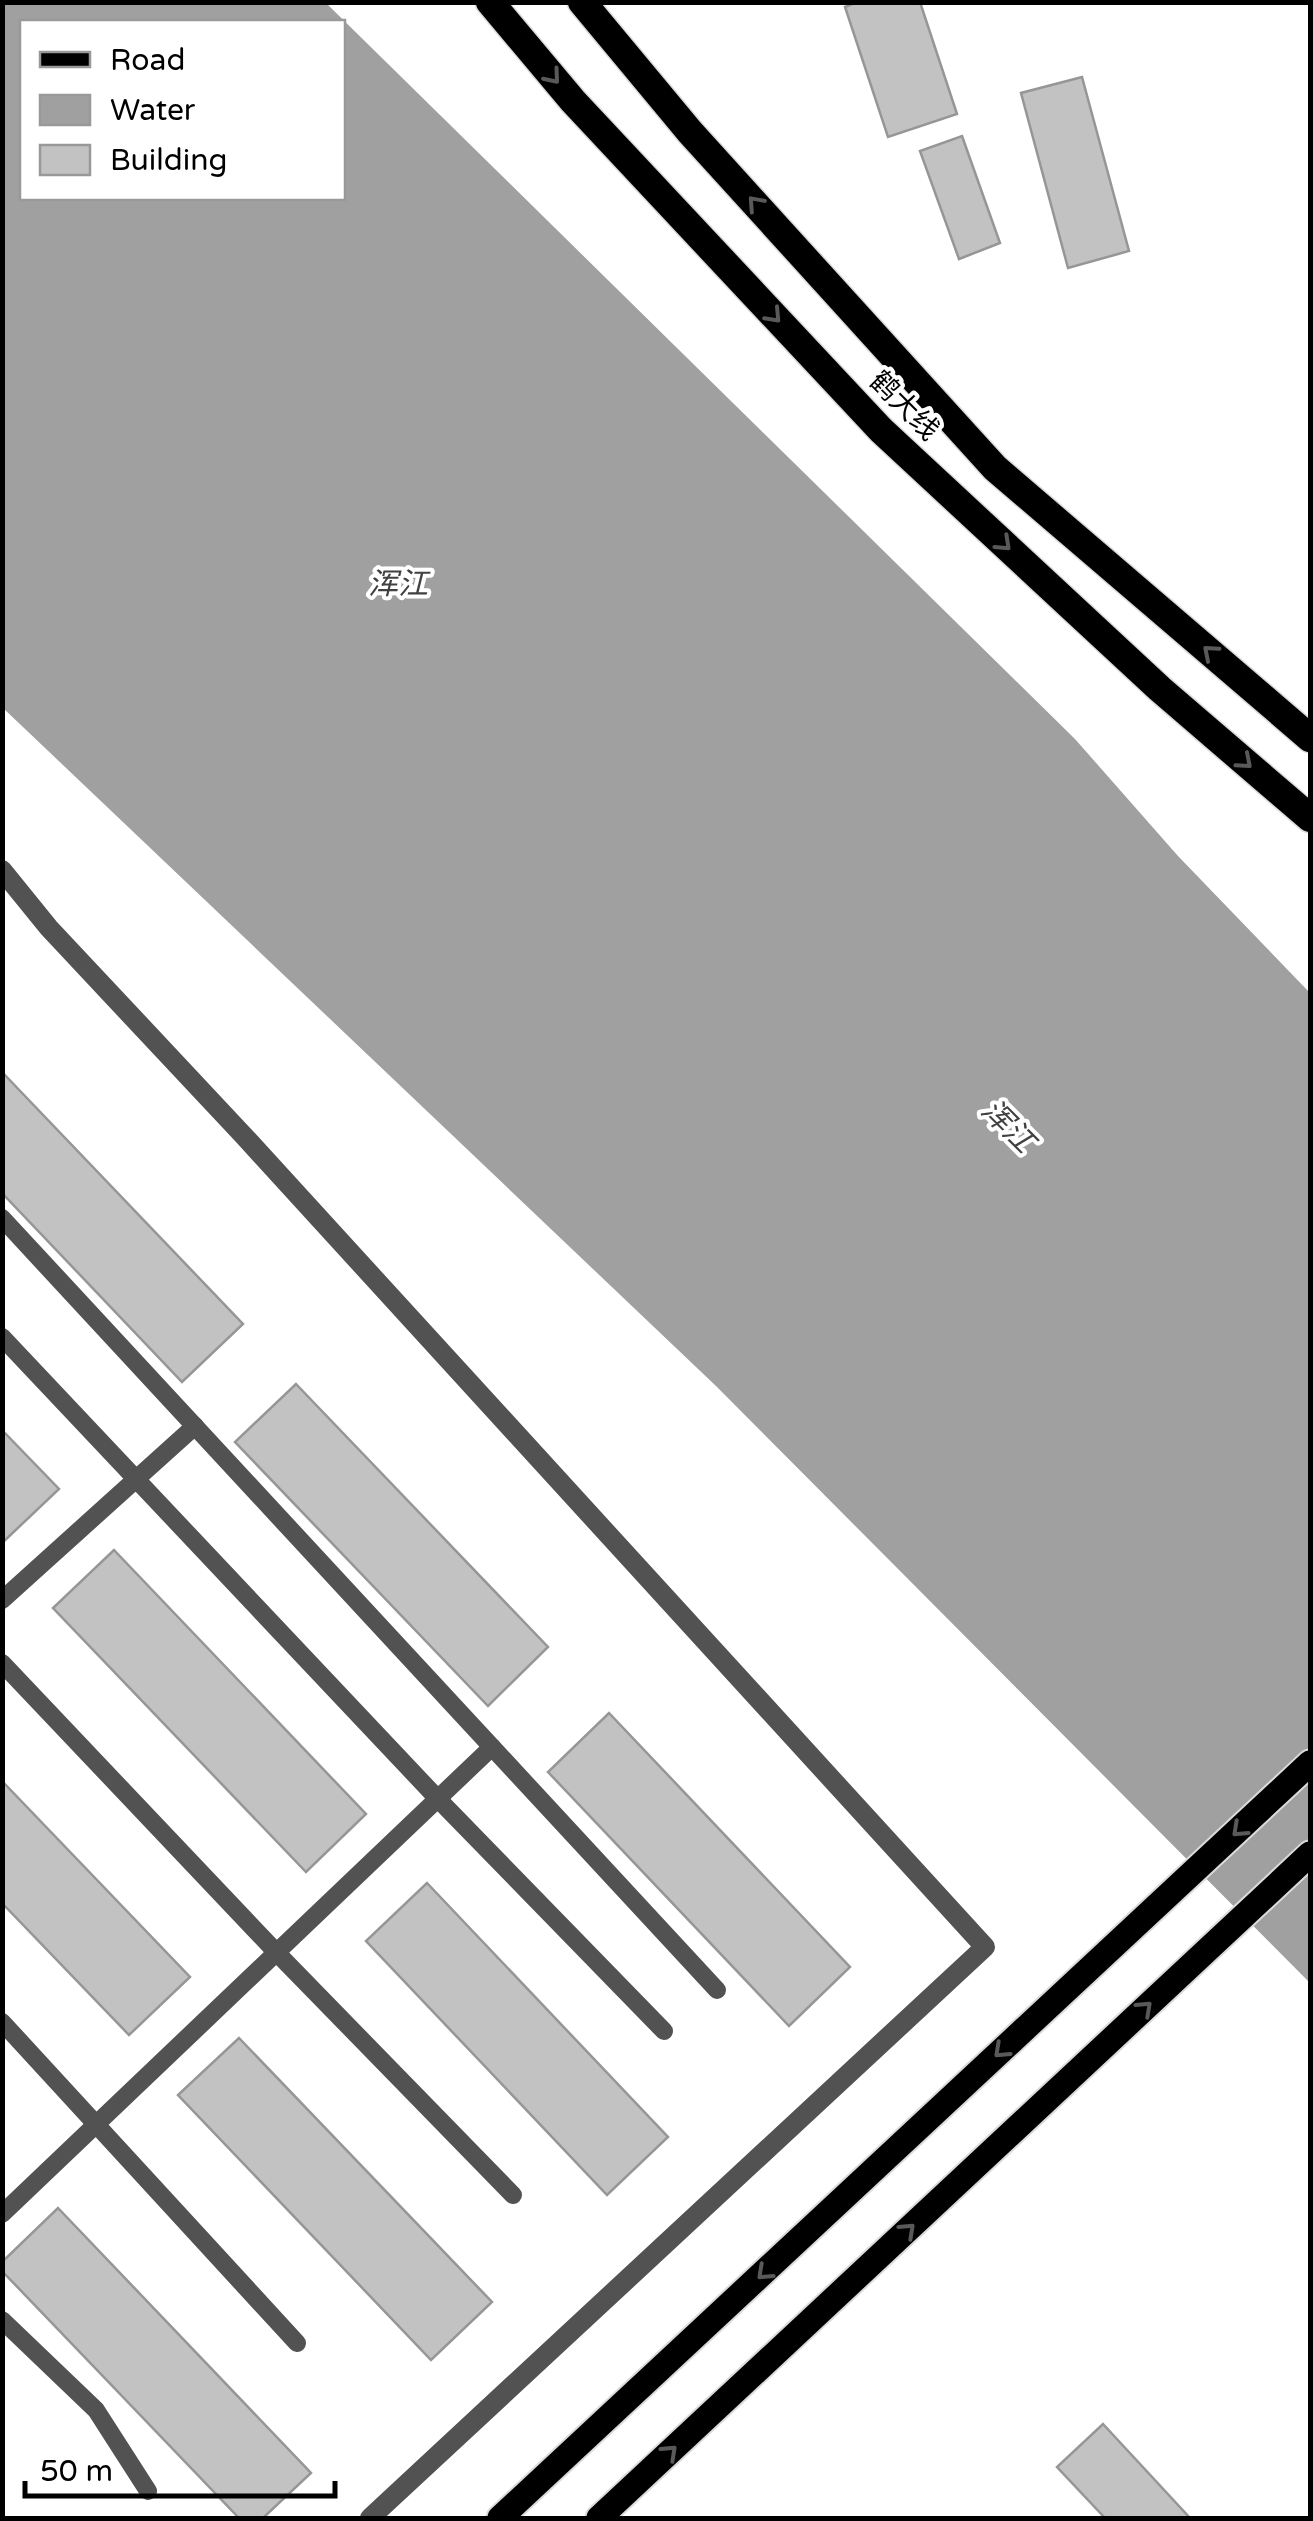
<svg xmlns="http://www.w3.org/2000/svg" width="1313" height="2521" font-family="'Varela Round','Noto Sans SC',sans-serif">
  <style>
    .water { fill: #a0a0a0; fill-rule: evenodd }
    .building { fill: #c2c2c2; stroke: #969696; stroke-width: 2.5 }
    .lines { fill: none; stroke-linecap: round; stroke-linejoin: round }
    .primary-casing { stroke: #dbdbdb; stroke-width: 29 }
    .trunk-casing { stroke: #dbdbdb; stroke-width: 31 }
    .service { stroke: #525252; stroke-width: 18 }
    .tertiary { stroke: #525252; stroke-width: 20 }
    .primary { stroke: #000; stroke-width: 25 }
    .trunk { stroke: #000; stroke-width: 28 }
    .oneway { stroke: #595959 }
    .labels { text-anchor: middle; stroke-width: 8; stroke-linejoin: round; paint-order: stroke }
    .street-label { font-size: 28px; fill: #000; stroke: #fff }
    .water-label { font-size: 30px; font-style: italic; fill: #414141; stroke: #fff }
  </style>
  <rect width="100%" height="100%" fill="#fff"/>
  <path class="water" d="M3,3h323l749,736 103,117 132,137v990l-594,-597 -713,-678zM22,22h320v176h-320z"/>
  <g class="building">
    <path d="M857,2h63l37,112 -69,23 -43,-130z"/>
    <path d="M1082,77l47,174 -61,17 -47,-175z"/>
    <path d="M962,136l38,107 -41,16 -39,-108z"/>
    <path d="M2,1072l241,252 -61,58 -180,-189z"/>
    <path d="M296,1384l252,263 -60,59 -253,-264z"/>
    <path d="M2,1430l57,59 -57,54z"/>
    <path d="M114,1550l252,264 -60,58 -253,-264z"/>
    <path d="M609,1713l241,254 -61,59 -241,-254z"/>
    <path d="M2,1781l188,196 -61,58 -127,-132z"/>
    <path d="M427,1883l241,254 -61,58 -241,-254z"/>
    <path d="M239,2038l253,264 -61,58 -253,-265z"/>
    <path d="M58,2208l253,265 -48,45h-24l-237,-247v-9z"/>
    <path d="M1103,2424l87,94h-85l-48,-51z"/>
  </g>
  <g class="lines">
    <defs>
      <g id="primary">
        <path d="M500,2518l810,-755"/>
        <path d="M599,2518l711,-664"/>
      </g>
      <g id="trunk">
        <path d="M490,2l83,99 308,329 279,259 150,129"/>
        <path d="M582,2l108,130 305,336 315,270"/>
      </g>
    </defs>
    <use href="#primary" class="primary-casing"/>
    <use href="#trunk" class="trunk-casing"/>
    <g class="service">
      <path d="M2,1218l715,772"/>
      <path d="M2,1337l436,462 226,232"/>
      <path d="M2,1600l193,-174"/>
      <path d="M2,1663l275,290 236,242"/>
      <path d="M2,2022l295,321"/>
      <path d="M2,2214l490,-467"/>
      <path d="M2,2320l94,90 52,81"/>
    </g>
    <path class="tertiary" d="M2,870l47,58 195,208 741,811 -615,571"/>
    <use href="#primary" class="primary"/>
    <use href="#trunk" class="trunk"/>
  </g>
  <defs><path id="oneway-chevron" d="M-2-3.5L2.5 0L-2 3.5" fill="none" stroke-width="1.6" stroke-linecap="round" stroke-linejoin="round" transform="scale(2.5)"/></defs>
  <g class="oneway">
    <use href="#oneway-chevron" transform="translate(553 77) rotate(50)"/>
    <use href="#oneway-chevron" transform="translate(755 203) rotate(-132)"/>
    <use href="#oneway-chevron" transform="translate(774 316) rotate(47)"/>
    <use href="#oneway-chevron" transform="translate(1004 544) rotate(43)"/>
    <use href="#oneway-chevron" transform="translate(1210 652) rotate(-139)"/>
    <use href="#oneway-chevron" transform="translate(1245 762) rotate(41)"/>
    <use href="#oneway-chevron" transform="translate(1239 1830) rotate(137)"/>
    <use href="#oneway-chevron" transform="translate(1145 2008) rotate(-43)"/>
    <use href="#oneway-chevron" transform="translate(1001 2051) rotate(137)"/>
    <use href="#oneway-chevron" transform="translate(908 2230) rotate(-43)"/>
    <use href="#oneway-chevron" transform="translate(764 2273) rotate(137)"/>
    <use href="#oneway-chevron" transform="translate(670 2452) rotate(-43)"/>
  </g>
  <g class="labels">
    <g class="street-label">
      <text transform="translate(905 405) rotate(45)" y="10">鹤大线</text>
    </g>
    <g class="water-label">
      <text x="398" y="594">浑江</text>
      <text transform="translate(1008 1126) rotate(45)" y="10">浑江</text>
    </g>
  </g>
  <rect width="1313" height="2521" fill="none" stroke="#000000" stroke-width="10"/>
  <rect x="20" y="20" width="325" height="180" fill="#ffffff" stroke="#999999" stroke-width="2.5"/>
  <rect x="40" y="52" width="50" height="15" fill="#000000" stroke="#999999" stroke-width="2.5"/>
  <text x="110" y="70" font-size="30" fill="#000000">Road</text>
  <rect x="40" y="95" width="50" height="30" fill="#a0a0a0" stroke="#999999" stroke-width="2.5"/>
  <text x="110" y="120" font-size="30" fill="#000000">Water</text>
  <rect x="40" y="145" width="50" height="30" fill="#c2c2c2" stroke="#999999" stroke-width="2.5"/>
  <text x="110" y="170" font-size="30" fill="#000000">Building</text>
  <path d="M25 2481v15h310v-15" fill="none" stroke="#000000" stroke-width="5"/>
  <text x="40" y="2481" font-size="30" fill="#000000" stroke="#ffffff" stroke-width="8" paint-order="stroke">50 m</text>
</svg>
